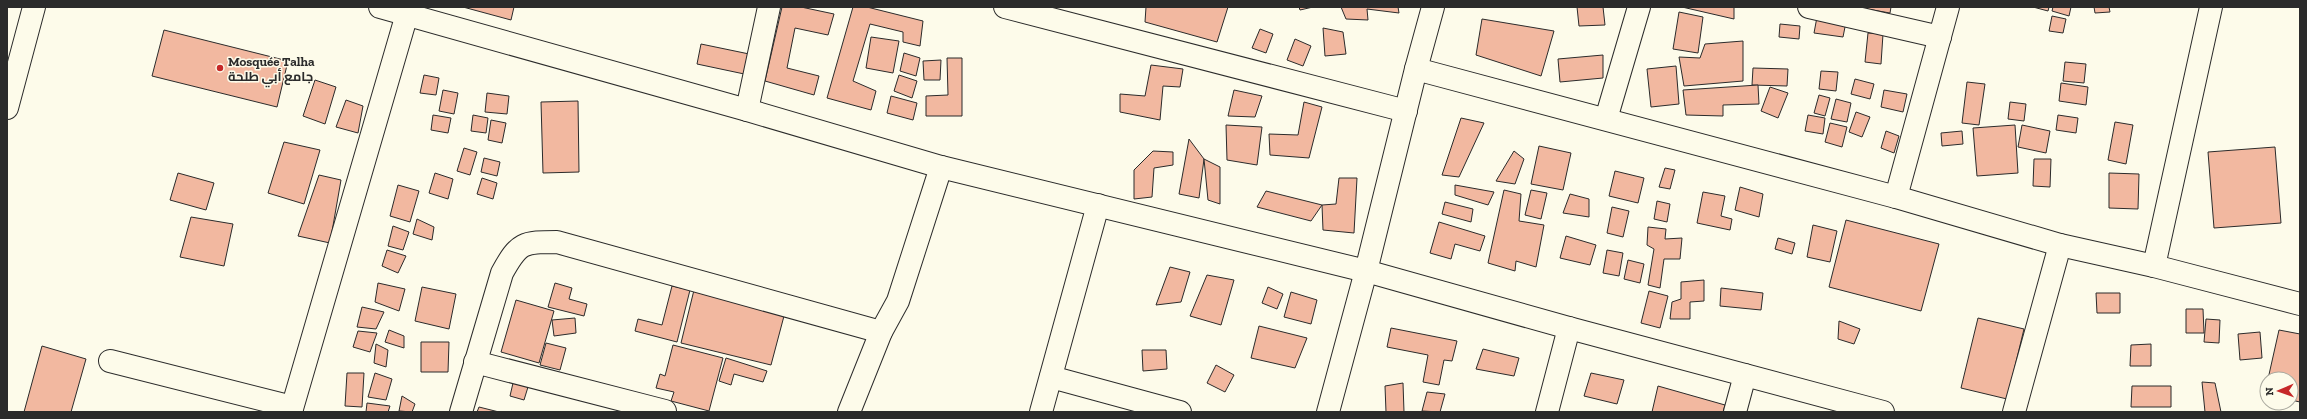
<svg xmlns="http://www.w3.org/2000/svg" width="2307" height="419" font-family="'Zilla Slab',Cairo,serif">
  <style>
    .building { fill: #f2b8a0; stroke: #2b2b2b }
    .lines { fill: none; stroke-linecap: round; stroke-linejoin: round }
    .minor-casing { stroke: #2b2b2b; stroke-width: 24 }
    .secondary-casing { stroke: #2b2b2b; stroke-width: 24 }
    .trunk-casing { stroke: #2b2b2b; stroke-width: 24 }
    .minor { stroke: #fdfbea; stroke-width: 22 }
    .secondary { stroke: #fdfbea; stroke-width: 22 }
    .trunk { stroke: #fdfbea; stroke-width: 22 }
    .poi-dot { fill: #c62828; stroke: #fdfbea; stroke-width: 1.5 }
    .labels { text-anchor: middle; stroke-width: 3; stroke-linejoin: round; paint-order: stroke }
    .poi-label { font-size: 13px; font-weight: bold; fill: #2b2b2b; stroke: #fdfbea; text-anchor: start }
  </style>
  <rect width="100%" height="100%" fill="#fdfbea"/>
  <g class="building">
    <path d="M463,7h51l-3,13z"/>
    <path d="M782,7h19l33,7 -6,21 -33,-7 -8,40 32,8 -5,19 -49,-14z"/>
    <path d="M853,7h14l56,14 -3,25 -17,-4v-10l-33,-8 -17,57 23,10 -5,19 -44,-12z"/>
    <path d="M1146,7h82l-11,35 -72,-20z"/>
    <path d="M1299,7h14l-13,3z"/>
    <path d="M1341,7h57l1,6 -32,-4 1,11 -22,-1z"/>
    <path d="M1577,7h26l2,18 -26,1z"/>
    <path d="M1682,7h52v12z"/>
    <path d="M1868,7h23l-1,6 -23,-4z"/>
    <path d="M2033,7h16l-1,4z"/>
    <path d="M2053,7h18l-2,9 -17,-5z"/>
    <path d="M2094,7h15l1,5 -15,1z"/>
    <path d="M1679,12l24,5 -5,36 -25,-4z"/>
    <path d="M2052,16l14,3 -3,14 -14,-2z"/>
    <path d="M1817,17l29,5 -3,15 -29,-4z"/>
    <path d="M1482,19l72,12 -13,45 -65,-21z"/>
    <path d="M1780,24l20,2 -1,13 -20,-2z"/>
    <path d="M1323,28l20,4 3,22 -21,2z"/>
    <path d="M1260,29l13,5 -7,19 -14,-5z"/>
    <path d="M164,30l124,31 -11,46 -125,-31z"/>
    <path d="M1868,33l15,1 -2,30 -16,-2z"/>
    <path d="M871,37l28,4 -6,32 -27,-5z"/>
    <path d="M1295,39l16,7 -8,20 -16,-6z"/>
    <path d="M1743,41v40l-59,5 -5,-29 21,1 5,-14z"/>
    <path d="M701,44l53,11 -5,20 -52,-11z"/>
    <path d="M904,53l16,5 -4,18 -16,-5z"/>
    <path d="M1603,55v23l-43,4 -2,-23z"/>
    <path d="M947,58h15v58h-36v-20l22,-1z"/>
    <path d="M941,60l-1,20h-16l-1,-19z"/>
    <path d="M2065,62l21,2 -2,19 -21,-2z"/>
    <path d="M1151,65l32,4 -3,18 -17,-1 -3,34 -40,-8v-18l25,2z"/>
    <path d="M1676,66l3,38 -28,3 -4,-38z"/>
    <path d="M1753,68l35,1 -1,17 -35,-1z"/>
    <path d="M1821,71l17,1 -2,19 -17,-2z"/>
    <path d="M424,75l15,3 -3,17 -16,-2z"/>
    <path d="M899,75l18,6 -5,17 -18,-7z"/>
    <path d="M1855,79l19,5 -4,15 -19,-5z"/>
    <path d="M315,80l21,7 -11,37 -22,-8z"/>
    <path d="M1967,82l18,2 -6,41 -17,-2z"/>
    <path d="M2061,83l27,4 -2,18 -27,-4z"/>
    <path d="M1758,85l1,19 -36,1v11l-37,-1 -3,-25z"/>
    <path d="M1770,87l18,6 -10,25 -17,-7z"/>
    <path d="M443,90l15,3 -4,21 -15,-3z"/>
    <path d="M1234,90l28,6 -7,21 -27,-1z"/>
    <path d="M1884,90l23,4 -4,18 -22,-5z"/>
    <path d="M487,93l22,3 -2,18 -22,-2z"/>
    <path d="M1819,95l11,3 -5,18 -11,-3z"/>
    <path d="M891,96l26,7 -4,17 -26,-7z"/>
    <path d="M1836,99l15,4 -4,19 -16,-3z"/>
    <path d="M346,100l17,6 -5,27 -22,-6z"/>
    <path d="M578,101l1,71 -36,1 -2,-71z"/>
    <path d="M1304,102l18,5 -13,51 -39,-3 -1,-21 29,1z"/>
    <path d="M2010,102l16,2 -2,17 -16,-2z"/>
    <path d="M1856,112l14,5 -8,20 -13,-5z"/>
    <path d="M433,115l18,3 -3,15 -17,-3z"/>
    <path d="M473,115l15,3 -2,15 -15,-2z"/>
    <path d="M1808,115l17,3 -2,16 -18,-3z"/>
    <path d="M2058,115l20,3 -2,15 -20,-3z"/>
    <path d="M1461,118l23,5 -25,54 -17,-2z"/>
    <path d="M491,120l15,3 -4,20 -14,-3z"/>
    <path d="M2115,122l18,3 -7,39 -18,-4z"/>
    <path d="M1830,123l17,4 -5,20 -17,-5z"/>
    <path d="M1226,125l36,2 -5,38 -30,-5z"/>
    <path d="M2015,125l3,48 -41,3 -4,-48z"/>
    <path d="M2022,125l28,6 -4,22 -28,-6z"/>
    <path d="M1886,131l13,5 -5,17 -13,-5z"/>
    <path d="M1962,131l1,13 -21,2 -1,-13z"/>
    <path d="M1189,139l15,20 -5,39 -20,-4z"/>
    <path d="M284,142l36,8 -16,54 -36,-11z"/>
    <path d="M1539,146l32,7 -8,37 -32,-6z"/>
    <path d="M2275,147l6,76 -67,5 -6,-76z"/>
    <path d="M464,148l13,4 -7,23 -13,-4z"/>
    <path d="M1153,151l20,1v13l-19,3 -2,29 -18,2v-29z"/>
    <path d="M1514,151l10,8 -9,25 -19,-3z"/>
    <path d="M484,158l16,4 -3,14 -16,-4z"/>
    <path d="M1204,159l16,8v37l-12,-4z"/>
    <path d="M2034,159h17l-1,28 -17,-1z"/>
    <path d="M1665,168l10,2 -5,19 -11,-2z"/>
    <path d="M1615,171l29,7 -6,25 -29,-7z"/>
    <path d="M178,173l36,10 -8,27 -36,-10z"/>
    <path d="M435,173l18,6 -5,20 -19,-6z"/>
    <path d="M2109,173l30,1 -1,35 -29,-1z"/>
    <path d="M319,175l22,5 -11,63 -32,-7z"/>
    <path d="M482,178l15,5 -4,16 -16,-5z"/>
    <path d="M1339,178h18l-3,55 -31,-3 -1,-25 14,-1z"/>
    <path d="M398,185l21,6 -9,31 -20,-6z"/>
    <path d="M1455,185l39,7 -6,13 -33,-10z"/>
    <path d="M1740,187l23,7 -4,23 -24,-7z"/>
    <path d="M1504,190l17,4 -2,27 25,4 -8,42 -20,-6 -1,10 -27,-8z"/>
    <path d="M1531,190l16,3 -6,26 -16,-4z"/>
    <path d="M1266,191l56,14 -11,16 -54,-14z"/>
    <path d="M1703,192l22,4 -4,20 11,3 -2,11 -33,-7z"/>
    <path d="M1570,194l19,5v18l-26,-4z"/>
    <path d="M1657,201l13,3 -3,18 -13,-3z"/>
    <path d="M1445,202l28,7 -2,13 -29,-8z"/>
    <path d="M1612,207l17,4 -6,26 -16,-4z"/>
    <path d="M191,217l42,7 -9,42 -44,-9z"/>
    <path d="M417,219l17,8 -2,13 -19,-6z"/>
    <path d="M1846,220l93,24 -18,67 -92,-24z"/>
    <path d="M1439,222l46,14 -5,15 -25,-7 -4,15 -21,-6z"/>
    <path d="M1813,225l24,6 -7,31 -23,-5z"/>
    <path d="M393,226l16,6 -6,18 -15,-4z"/>
    <path d="M1648,227l18,2 -1,10 17,-1 -2,21h-16l-4,29 -12,-3 6,-36 -7,-4z"/>
    <path d="M1566,236l30,9 -6,20 -30,-7z"/>
    <path d="M1778,238l17,5 -3,11 -17,-5z"/>
    <path d="M387,250l19,6 -8,17 -16,-7z"/>
    <path d="M1607,250l16,3 -4,23 -16,-3z"/>
    <path d="M1628,260l16,4 -4,19 -16,-4z"/>
    <path d="M1170,267l20,5 -9,30 -25,3z"/>
    <path d="M1207,275l27,5 -13,45 -31,-9z"/>
    <path d="M1704,280v21l-14,1v17h-20l2,-17 9,-3v-17z"/>
    <path d="M378,283l27,6 -6,22 -24,-9z"/>
    <path d="M555,283l17,5 -3,11 18,5 -3,12 -36,-9z"/>
    <path d="M672,286l18,4 -13,52 -42,-11 3,-12 24,6z"/>
    <path d="M422,287l34,7 -7,35 -34,-8z"/>
    <path d="M1268,287l15,7 -6,15 -15,-6z"/>
    <path d="M1721,288l42,5 -2,17 -41,-4z"/>
    <path d="M694,290l90,26 -13,49 -90,-22z"/>
    <path d="M1649,291l19,5 -8,32 -19,-5z"/>
    <path d="M1291,292l26,8 -6,24 -27,-7z"/>
    <path d="M2096,293h24v20h-23z"/>
    <path d="M516,300l38,11 -15,52 -38,-11z"/>
    <path d="M362,307l22,5 -8,17 -19,-2z"/>
    <path d="M2186,309h17l1,24h-18z"/>
    <path d="M575,318l1,15 -22,3 -2,-16z"/>
    <path d="M1978,318l46,11 -17,70 -46,-11z"/>
    <path d="M2206,319l14,1 -1,23 -15,-1z"/>
    <path d="M1839,321l21,8 -6,15 -16,-5z"/>
    <path d="M1259,326l48,12 -12,30 -44,-10z"/>
    <path d="M1391,328l66,13 -5,20 -8,-1 -5,25 -16,-3 5,-27 -41,-8z"/>
    <path d="M389,330l15,6v12l-19,-6z"/>
    <path d="M2279,330l21,4v68l-9,-2v-21h-23z"/>
    <path d="M358,331l19,2 -7,19 -17,-5z"/>
    <path d="M2260,332l2,26 -22,2 -2,-26z"/>
    <path d="M421,342h28l-1,30h-27z"/>
    <path d="M546,343l20,5 -6,22 -20,-5z"/>
    <path d="M376,344l12,6 -2,17 -12,-4z"/>
    <path d="M2151,344v22h-21l1,-21z"/>
    <path d="M673,345l50,13 -14,53 -38,-10 3,-9 -18,-4 4,-14 5,2z"/>
    <path d="M42,346l44,13 -15,53h-47z"/>
    <path d="M1483,349l36,9 -5,18 -38,-7z"/>
    <path d="M1142,350h24l1,19 -24,2z"/>
    <path d="M726,358l41,13 -4,11 -29,-8 -3,11 -12,-4z"/>
    <path d="M1216,365l18,10 -9,17 -18,-9z"/>
    <path d="M347,373h17l-2,34 -17,-1z"/>
    <path d="M375,373l17,6 -6,21 -18,-3z"/>
    <path d="M1591,373l33,7 -7,24 -33,-8z"/>
    <path d="M2202,382l13,1 6,29h-16z"/>
    <path d="M2267,382v12h-3z"/>
    <path d="M513,383l15,4 -4,13 -14,-4z"/>
    <path d="M1403,383l1,29h-18l-1,-26z"/>
    <path d="M1658,386l67,19 -2,7h-71z"/>
    <path d="M2132,386h39v21h-40z"/>
    <path d="M1427,392l18,2 -5,18 -18,-1z"/>
    <path d="M402,396l13,8 -3,8 -13,-1z"/>
    <path d="M367,403l23,3 -2,6h-22z"/>
    <path d="M479,407l20,5h-22z"/>
  </g>
  <g class="lines">
    <defs>
      <g id="minor">
        <path d="M1005,7l401,104"/>
        <path d="M1809,7l131,30"/>
        <path d="M1416,69l480,128 164,48 94,21 146,38"/>
        <path d="M747,110l22,-103"/>
        <path d="M1606,119l33,-112"/>
        <path d="M1896,197l52,-190"/>
        <path d="M2154,266l57,-259"/>
        <path d="M110,361l182,46"/>
        <path d="M475,362l190,49"/>
        <path d="M1051,377l129,35"/>
        <path d="M291,412l116,-398"/>
        <path d="M461,412l41,-139c17,-31 21,-31 55,-31l324,90 17,-31 43,-134"/>
        <path d="M849,412l32,-80"/>
        <path d="M1041,412l57,-207"/>
        <path d="M1328,412l38,-141 50,-202 17,-62"/>
        <path d="M1547,412l22,-84"/>
        <path d="M1735,412l10,-37"/>
        <path d="M2014,412l46,-167"/>
      </g>
      <path id="secondary" d="M380,7l367,103 194,57 425,104 203,57 314,84"/>
      <path id="trunk" d="M7,108l27,-101"/>
    </defs>
    <use href="#minor" class="minor-casing"/>
    <use href="#secondary" class="secondary-casing"/>
    <use href="#trunk" class="trunk-casing"/>
    <use href="#minor" class="minor"/>
    <use href="#secondary" class="secondary"/>
    <use href="#trunk" class="trunk"/>
  </g>
  <circle class="poi-dot" cx="220" cy="68" r="4"/>
  <g class="labels">
    <g class="poi-label">
      <text x="228" y="66">Mosquée Talha<tspan x="228" dy="15">جامع أبي طلحة</tspan></text>
    </g>
  </g>
  <rect width="2307" height="419" fill="none" stroke="#2b2b2b" stroke-width="16"/>
  <g transform="translate(2279 391) rotate(268)"><circle r="19" fill="#fdfbea" stroke="#a9a89e"/>
  <path d="M0-3L7 15L0 10L-7 15Z" fill="#c62828"/>
  <text y="-6" font-size="11" font-weight="bold" text-anchor="middle" fill="#2b2b2b">N</text>
  </g>
</svg>
